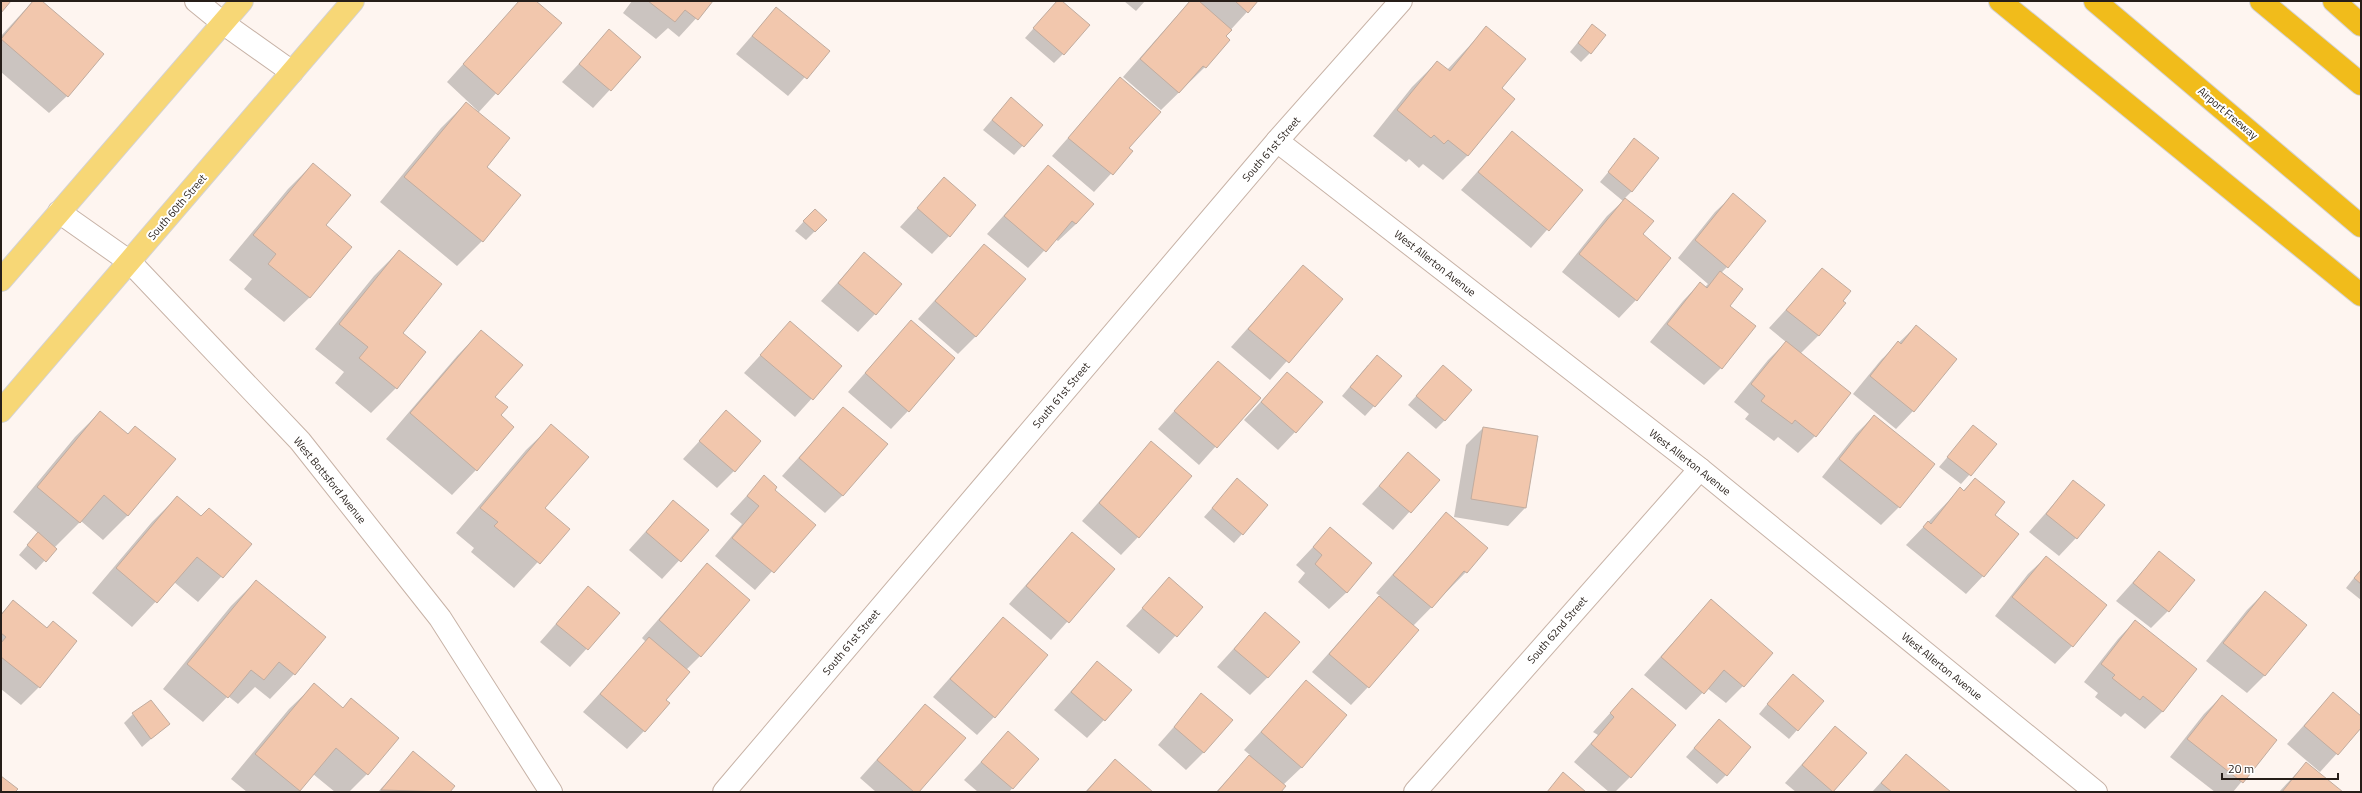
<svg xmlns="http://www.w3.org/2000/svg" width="2362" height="793" font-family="'Titillium Web',sans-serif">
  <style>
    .shadow { fill: #0003 }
    .building { fill: #f2c7ad; stroke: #c1ac9f }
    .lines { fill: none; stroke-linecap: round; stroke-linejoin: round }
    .minor-casing { stroke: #c7b2a6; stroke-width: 24 }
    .major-casing { stroke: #d4d2d1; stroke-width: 24 }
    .highway-casing { stroke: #d4d2d1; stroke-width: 24 }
    .minor { stroke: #fff; stroke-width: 22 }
    .major { stroke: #f7d776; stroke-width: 22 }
    .highway { stroke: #f1bc1b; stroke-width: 22 }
    .labels { text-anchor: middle; stroke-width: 4; stroke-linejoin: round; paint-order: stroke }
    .street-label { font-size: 11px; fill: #261e19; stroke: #fff }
  </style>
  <rect width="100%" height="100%" fill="#fef5f0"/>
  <g class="shadow">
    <path d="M33,1h8l26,95 -18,17 -48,-41v-36z"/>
    <path d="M520,1h15l25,22 -82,90 7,55 34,27 -37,46 -25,25 -77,-64 61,-74 25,-25 11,9 1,-1 -31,-29z"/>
    <path d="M632,1h80l-33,36 -11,-9 -12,11 -33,-26z"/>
    <path d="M1058,1h2l3,53 -9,9 -29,-25z"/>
    <path d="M1124,1h21l-9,10z"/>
    <path d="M1190,1h67l-32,35 4,4 -24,27 -44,43 -38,-33z"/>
    <path d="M776,8l52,43 -40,45 -52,-42z"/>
    <path d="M1592,25l-2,28 -9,9 -11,-10z"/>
    <path d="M1486,28l15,60 -33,67 -25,25 -20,-16 -4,4 -10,-9 -3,3 -33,-26 39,-49 25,-25 10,8z"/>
    <path d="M609,31l31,26 -47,51 -31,-26z"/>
    <path d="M1120,79l8,69 4,3 -38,41 -42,-36z"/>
    <path d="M1002,108l40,17 -28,30 -31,-25z"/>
    <path d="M1512,133l70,57 -51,58 -70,-58z"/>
    <path d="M1635,140l-3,51 -8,8 29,22 -12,14 -5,65 -17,18 -57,-46 45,-56 16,-15 -23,-19z"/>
    <path d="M313,164l11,61 27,22 -42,51 -25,24 -40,-33 8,-10 -23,-19 59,-71z"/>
    <path d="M1048,166l28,58 -18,17 -3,-2 -27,29 -41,-34z"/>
    <path d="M944,179l5,57 -17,18 -32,-27z"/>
    <path d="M1733,195l-6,72 -6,6 7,33 -7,62 -17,17 -54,-43 33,-41 17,-18 5,4 3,-3 -30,-26 37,-46z"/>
    <path d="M806,219l9,12 -9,9 -11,-9z"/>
    <path d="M984,245l-8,91 -18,18 -40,-35z"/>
    <path d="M399,251l2,82 -5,55 -25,25 -36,-30 9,-11 -29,-23 59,-73z"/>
    <path d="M864,253l11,61 -17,18 -37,-31z"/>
    <path d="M1303,266l39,33 -72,81 -39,-33z"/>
    <path d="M1822,270l22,33 -26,33 -18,18 15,82 -17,17 -20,-16 -4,4 -29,-22 4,-5 -15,-12 34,-42 18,-18 -17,-14z"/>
    <path d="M911,321l-3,90 -17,18 -43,-37z"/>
    <path d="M790,323l51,43 -46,51 -51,-44z"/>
    <path d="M1916,326l-3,85 -17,18 -43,-35 28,-34z"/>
    <path d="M481,331l13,66 5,18 14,12 -37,43 -24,25 -66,-56 71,-83z"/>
    <path d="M1218,362l41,36 -60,67 -41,-36z"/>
    <path d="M1368,365l33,11 -36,40 -23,-20z"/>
    <path d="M1443,366l2,54 -9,9 -28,-24z"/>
    <path d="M1287,373l8,59 -17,18 -34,-30z"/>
    <path d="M843,408v87l-18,18 -43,-37z"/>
    <path d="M100,412l28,103 -25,25 -22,-19 -27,27 1,1 -19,21 -17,-15 19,-22 -25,-21 62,-75z"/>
    <path d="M726,412l8,59 -17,17 -34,-29z"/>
    <path d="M1874,416l25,91 -18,18 -59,-48 34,-43z"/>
    <path d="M551,426l-7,82 24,21 -54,59 -43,-36 3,-4 -18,-15 70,-83z"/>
    <path d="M1973,427l23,18 -35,39 -22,-17z"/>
    <path d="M1483,428l54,8 -12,72 -17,18 -54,-9 12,-72z"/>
    <path d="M1151,443l-13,94 -17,18 -39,-34z"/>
    <path d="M1408,454l30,26 -45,50 -31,-26z"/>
    <path d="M764,477l9,13 41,35 -59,65 -40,-34 27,-32 -12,-10z"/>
    <path d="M1975,479l8,97 -17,18 -60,-49 54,-56 3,2z"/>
    <path d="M1237,480l5,54 -8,9 -30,-26z"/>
    <path d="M2074,481l2,57 -17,18 -30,-24z"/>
    <path d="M177,497l24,20 50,27 -53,58 -24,-20 -42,45 -40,-34 60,-71z"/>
    <path d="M673,501l34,29 -45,49 -33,-29z"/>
    <path d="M1446,514l20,58 -53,54 -45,61 -17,18 -39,-33 68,-76 -4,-3z"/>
    <path d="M1330,529l17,63 -18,17 -31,-27 7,-9 -9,-8z"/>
    <path d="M1072,533l42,36 -63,71 -42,-36z"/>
    <path d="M2159,553l9,58 -17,17 -35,-27z"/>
    <path d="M2046,557l59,48 -33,41 -17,18 -60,-48 33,-42z"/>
    <path d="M707,564l-7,92 -14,14 -42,61 -17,18 -44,-37 63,-70 -4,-4z"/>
    <path d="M2361,569v31l-15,-12z"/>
    <path d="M1169,579l32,28 -42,47 -33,-28z"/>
    <path d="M256,581l38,93 -24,25 -15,-12 -17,17 -10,-8 -25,26 -40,-33 68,-83z"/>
    <path d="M588,587l31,26 -49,54 -30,-25z"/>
    <path d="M2265,592l40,33 -41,51 -17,17 -41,-32 41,-51z"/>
    <path d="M1711,600l32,86 -17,17 -19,-15 -21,22 -42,-35z"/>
    <path d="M13,601l33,27 7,-6 23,19 -37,46 -18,18 -20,-16v-75z"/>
    <path d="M1265,614l3,63 -18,18 -33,-28z"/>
    <path d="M1003,618l-9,99 -17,18 -44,-38z"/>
    <path d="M2135,621l28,90 -18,18 -20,-16 -4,4 -26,-20 3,-4 -14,-11 34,-43z"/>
    <path d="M1097,662l7,58 -17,18 -33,-28z"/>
    <path d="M1306,682l-4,85 -19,18 -4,7h-63l34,-37 -6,-5z"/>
    <path d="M1784,684l39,17 -34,38 -30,-25z"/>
    <path d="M314,685l28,24 9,-10 16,75 -18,18h-14l-22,-18 -15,18h-51l-16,-13 58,-70z"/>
    <path d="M1632,689l43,36 -45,52 -15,15h-6l-35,-30 24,-27 -5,-3z"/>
    <path d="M2333,693l28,24v10l-41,45 -33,-28z"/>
    <path d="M1202,695l2,57 -18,18 -28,-25z"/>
    <path d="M2222,696l54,44 -43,52h-18l-45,-35 34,-43z"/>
    <path d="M926,705l-8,87h-42l-16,-14z"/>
    <path d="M133,714l35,10 -26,23 -18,-24z"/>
    <path d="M1719,720l7,55 -9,9 -31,-27z"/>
    <path d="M1835,727l30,26 -33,39h-36l-11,-9z"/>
    <path d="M1008,733l30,26 -29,33h-31l-14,-12z"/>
    <path d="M413,753l41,33 -5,6h-71z"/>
    <path d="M1906,755l44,37h-78z"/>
    <path d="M1115,760l37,32h-67z"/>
    <path d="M2306,763l36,29h-63z"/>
  </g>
  <g class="building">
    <path d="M1,1h10l-10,12z"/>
    <path d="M33,1h9l62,53 -36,43 -67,-58z"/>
    <path d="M519,1h17l26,22 -64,72 -35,-31z"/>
    <path d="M648,1h65l-15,19 -13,-10 -10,12z"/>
    <path d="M1057,1h5l28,24 -26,30 -31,-27z"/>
    <path d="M1190,1h9l33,29 -6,6 4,4 -24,28 -3,-2 -24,27 -39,-34z"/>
    <path d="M1235,1h23l-10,12z"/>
    <path d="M776,7l54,44 -23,28 -55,-43z"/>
    <path d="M1592,24l14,11 -15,19 -13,-11z"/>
    <path d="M1486,26l40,33 -24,29 13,11 -47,57 -20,-16 -4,4 -10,-9 -3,3 -34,-28 40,-49 13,10z"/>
    <path d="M609,29l32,28 -30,34 -32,-27z"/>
    <path d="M1120,77l41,35 -32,36 4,3 -20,24 -45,-37z"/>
    <path d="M1011,97l32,28 -19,22 -32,-27z"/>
    <path d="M466,102l44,36 -23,29 34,28 -38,47 -79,-65z"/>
    <path d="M1512,131l71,59 -34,41 -71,-59z"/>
    <path d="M1634,138l25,20 -27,34 -24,-20z"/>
    <path d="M313,163l38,32 -25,30 26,22 -42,51 -42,-34 8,-10 -23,-19z"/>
    <path d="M1048,165l46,39 -18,20 -4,-3 -26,31 -42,-36z"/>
    <path d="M944,177l32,28 -26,32 -33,-29z"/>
    <path d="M1733,193l33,28 -38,47 -33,-28z"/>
    <path d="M1625,198l29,23 -11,13 28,24 -34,43 -58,-47z"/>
    <path d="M815,209l12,11 -12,12 -12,-11z"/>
    <path d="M984,244l42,35 -50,58 -41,-36z"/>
    <path d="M399,250l43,34 -39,49 23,19 -29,37 -38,-31 9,-11 -29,-23z"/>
    <path d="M864,252l38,32 -26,31 -38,-32z"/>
    <path d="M1303,265l40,34 -54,64 -41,-34z"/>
    <path d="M1822,268l29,23 -8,10 3,2 -27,33 -33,-26z"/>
    <path d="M1720,271l23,18 -13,17 26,20 -34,43 -55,-45 33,-42 7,6z"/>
    <path d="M911,320l44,38 -46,54 -44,-39z"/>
    <path d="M790,321l52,45 -29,34 -53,-45z"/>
    <path d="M1916,325l41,34 -43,53 -44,-36 28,-35 3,3z"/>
    <path d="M481,330l42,35 -28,32 13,10 -7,8 13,12 -37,44 -67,-58z"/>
    <path d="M1786,341l65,52 -35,44 -21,-17 -3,4 -31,-23 4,-5 -14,-12z"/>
    <path d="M1377,355l25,21 -27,31 -25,-20z"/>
    <path d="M1218,361l43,37 -44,50 -43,-37z"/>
    <path d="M1443,365l29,25 -27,31 -29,-25z"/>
    <path d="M1287,372l36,30 -27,31 -35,-31z"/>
    <path d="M843,407l45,37 -45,52 -44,-38z"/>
    <path d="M726,410l35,31 -26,31 -36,-31z"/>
    <path d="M100,411l28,23 7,-8 41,33 -48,57 -24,-21 -24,28 -43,-36z"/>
    <path d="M1874,415l61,49 -35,44 -61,-49z"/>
    <path d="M551,424l38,33 -44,51 25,21 -30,35 -46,-38 4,-4 -18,-14z"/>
    <path d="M1973,425l24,19 -26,32 -24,-19z"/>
    <path d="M1483,427l55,9 -12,72 -55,-9z"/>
    <path d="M1151,441l41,35 -53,62 -40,-35z"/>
    <path d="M1408,452l32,28 -29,33 -32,-27z"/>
    <path d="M764,475l13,12 -2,3 41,35 -42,48 -42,-35 27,-32 -12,-10z"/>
    <path d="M1237,478l31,27 -25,30 -31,-27z"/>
    <path d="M1975,478l30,24 -10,13 24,19 -35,43 -61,-50 5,-6 3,3 29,-37 4,4z"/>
    <path d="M2073,480l32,25 -28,34 -31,-25z"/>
    <path d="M177,496l24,20 8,-8 43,36 -29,34 -26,-21 -40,46 -41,-35z"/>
    <path d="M673,500l36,30 -28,32 -35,-30z"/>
    <path d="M1446,512l42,36 -21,25 -3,-2 -32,37 -39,-33z"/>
    <path d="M1330,527l42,36 -25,30 -32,-29 7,-9 -9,-8z"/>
    <path d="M38,532l19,17 -11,13 -19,-17z"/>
    <path d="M1072,532l43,37 -46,54 -43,-37z"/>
    <path d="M2159,551l36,29 -26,32 -36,-29z"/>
    <path d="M2046,556l61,49 -34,42 -61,-50z"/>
    <path d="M707,563l43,37 -49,57 -42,-37z"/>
    <path d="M2361,570v14l-7,-6z"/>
    <path d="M1169,577l34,30 -26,30 -35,-29z"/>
    <path d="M256,580l70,57 -31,38 -16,-13 -15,18 -13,-10 -23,28 -41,-34z"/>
    <path d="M588,586l32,27 -32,37 -32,-26z"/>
    <path d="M2265,591l42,34 -42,51 -42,-33z"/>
    <path d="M1379,596l40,34 -50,58 -40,-34z"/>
    <path d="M1711,599l62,54 -29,34 -20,-17 -20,24 -43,-37z"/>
    <path d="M13,600l34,28 6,-7 24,20 -37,47 -39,-31v-14l5,-6 -5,-4v-18z"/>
    <path d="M1265,612l35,30 -32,36 -34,-29z"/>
    <path d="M1003,617l45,38 -53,63 -45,-39z"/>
    <path d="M2135,620l62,49 -34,43 -20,-16 -3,4 -28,-22 3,-3 -14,-11z"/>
    <path d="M649,637l41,35 -24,28 4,3 -25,29 -45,-38z"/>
    <path d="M1097,661l35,29 -27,31 -34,-29z"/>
    <path d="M1793,674l31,27 -26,30 -31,-27z"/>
    <path d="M1306,680l41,35 -45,53 -41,-36z"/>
    <path d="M314,683l29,25 8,-10 48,40 -31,37 -32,-27 -36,43 -45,-37z"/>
    <path d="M1632,688l44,37 -45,53 -40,-34 23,-27 -4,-4z"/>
    <path d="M2333,692l28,24v12l-23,27 -34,-29z"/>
    <path d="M1201,693l32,27 -29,33 -30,-26z"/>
    <path d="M2222,695l55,45 -34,43 -56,-44z"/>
    <path d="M151,700l19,24 -19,15 -19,-26z"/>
    <path d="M925,704l41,34 -47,54h-5l-37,-32z"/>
    <path d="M1719,719l32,28 -24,29 -33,-28z"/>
    <path d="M1835,726l32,27 -34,39 -31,-27z"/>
    <path d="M1008,731l31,28 -26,30 -32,-27z"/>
    <path d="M413,751l42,35 -5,6 -69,-2z"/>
    <path d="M1906,754l45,38h-59l-11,-9z"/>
    <path d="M1249,755l37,31 -5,6h-64z"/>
    <path d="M1115,759l38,33 -66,-1z"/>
    <path d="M2306,762l37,30h-61z"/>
    <path d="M1563,772l23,20h-39z"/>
    <path d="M1,776l17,13 -3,3h-14z"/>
  </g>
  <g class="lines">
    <defs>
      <g id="minor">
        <path d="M196,1l27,22 69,49"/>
        <path d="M1277,141l423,328 396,323"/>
        <path d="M59,212l71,50 170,179 140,177 111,174"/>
        <path d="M724,792l553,-651 124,-140"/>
        <path d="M1415,792l285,-323"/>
      </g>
      <g id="major">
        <path d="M1,280l241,-279"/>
        <path d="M1,411l352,-410"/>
      </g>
      <g id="highway">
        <path d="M2000,1l361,294"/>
        <path d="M2095,1l266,225"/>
        <path d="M2261,1l100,83"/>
        <path d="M2334,1l27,24"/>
      </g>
    </defs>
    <use href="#minor" class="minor-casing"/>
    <use href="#major" class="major-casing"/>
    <use href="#highway" class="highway-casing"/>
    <use href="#minor" class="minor"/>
    <use href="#major" class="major"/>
    <use href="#highway" class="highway"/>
  </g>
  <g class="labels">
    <g class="street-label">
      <text transform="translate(2228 113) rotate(40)" y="4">Airport Freeway</text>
      <text transform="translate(1271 149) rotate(-49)" y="4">South 61st Street</text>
      <text transform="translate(177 207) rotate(-49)" y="4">South 60th Street</text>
      <text transform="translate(1435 263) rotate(38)" y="4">West Allerton Avenue</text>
      <text transform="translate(1061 395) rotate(-50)" y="4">South 61st Street</text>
      <text transform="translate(1690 462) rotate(38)" y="4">West Allerton Avenue</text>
      <text transform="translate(330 480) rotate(51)" y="4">West Bottsford Avenue</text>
      <text transform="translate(1557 630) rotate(-49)" y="4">South 62nd Street</text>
      <text transform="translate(851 642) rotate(-50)" y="4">South 61st Street</text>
      <text transform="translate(1942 666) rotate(39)" y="4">West Allerton Avenue</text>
    </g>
  </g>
  <rect width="2362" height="793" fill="none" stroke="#261e19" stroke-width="4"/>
  <path d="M2222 773v6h116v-6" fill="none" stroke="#261e19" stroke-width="2"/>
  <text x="2228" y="773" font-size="12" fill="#261e19" stroke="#ffffff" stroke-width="3" paint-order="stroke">20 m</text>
</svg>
